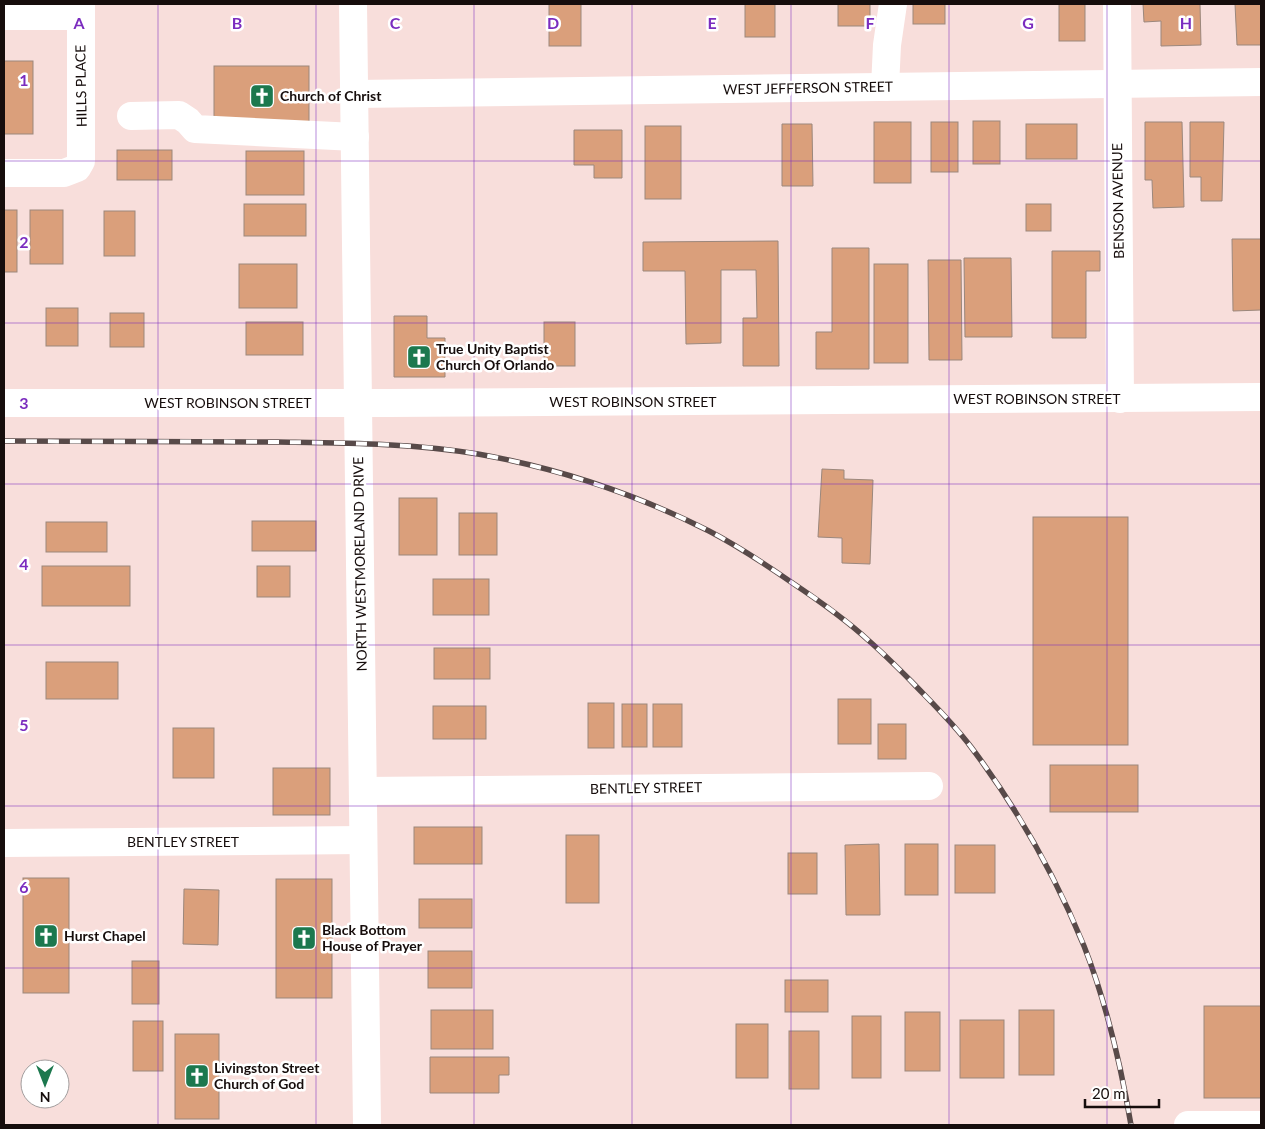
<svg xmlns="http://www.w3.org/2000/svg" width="1265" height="1129" font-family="Lato,sans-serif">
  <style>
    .building { fill: #da9f7b; stroke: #9b877c }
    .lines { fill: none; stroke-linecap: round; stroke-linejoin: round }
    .minor { stroke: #fff; stroke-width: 28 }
    .rail-casing { stroke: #584a49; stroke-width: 5.5 }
    .rail { stroke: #fff; stroke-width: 4; stroke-dasharray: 11; stroke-linecap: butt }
    .grid { fill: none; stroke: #7b2cbf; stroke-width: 1; stroke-opacity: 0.55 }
    .labels { text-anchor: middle; stroke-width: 5; stroke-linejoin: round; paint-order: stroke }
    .street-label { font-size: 14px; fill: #160d0c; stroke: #fff }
    .poi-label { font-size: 14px; font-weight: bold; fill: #160d0c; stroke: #fff; text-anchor: start }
    .grid-label { font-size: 16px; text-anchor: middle; font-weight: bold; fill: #7b2cbf; stroke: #fff; stroke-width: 5; stroke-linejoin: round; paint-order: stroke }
  </style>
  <rect width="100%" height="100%" fill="#f8dedb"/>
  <g class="building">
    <rect x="549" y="4" width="32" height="42"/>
    <rect x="745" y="4" width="30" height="33"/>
    <rect x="838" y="4" width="32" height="22"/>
    <rect x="913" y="4" width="32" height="20"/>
    <rect x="1059" y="4" width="26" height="37"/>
    <path d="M1143,4h57l1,41 -40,1v-25l-17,1z"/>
    <path d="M1235,4h26v41h-24z"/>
    <rect x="4" y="61" width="29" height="73"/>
    <rect x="214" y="66" width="95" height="61"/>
    <rect x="973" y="121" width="27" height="43"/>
    <rect x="874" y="122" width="37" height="61"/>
    <rect x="931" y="122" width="27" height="50"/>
    <path d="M1145,122h37l2,85 -31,1 -1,-28h-7z"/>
    <path d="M1190,122h34l-2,79h-21v-24h-11z"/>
    <path d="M782,124h30l1,62h-31z"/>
    <rect x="1026" y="124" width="51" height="35"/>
    <rect x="645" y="126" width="36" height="73"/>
    <path d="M574,130h48v48h-28v-13h-20z"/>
    <rect x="117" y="150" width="55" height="30"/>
    <rect x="246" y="151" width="58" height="44"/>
    <rect x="244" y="204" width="62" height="32"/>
    <rect x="1026" y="204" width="25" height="27"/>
    <rect x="4" y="210" width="13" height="62"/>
    <rect x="30" y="210" width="33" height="54"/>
    <rect x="104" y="211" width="31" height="45"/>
    <path d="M1232,239h29v71l-28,1z"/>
    <path d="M778,241l1,125h-36v-48h14l-1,-48h-35v73l-35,1 -1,-73h-42v-29z"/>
    <path d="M832,248h37v121h-53v-37h16z"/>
    <path d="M1052,251h48v20h-14v67h-34z"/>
    <path d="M964,258h47l1,79h-47z"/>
    <path d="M928,260h33l1,100h-33z"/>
    <rect x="239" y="264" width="58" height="44"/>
    <rect x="874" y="264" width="34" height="99"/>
    <rect x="46" y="308" width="32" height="38"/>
    <rect x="110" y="313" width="34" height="34"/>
    <path d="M394,316h33v22h18v39h-51z"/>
    <rect x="246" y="322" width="57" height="33"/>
    <rect x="544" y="322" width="31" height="44"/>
    <path d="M822,469l22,1v9l29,1 -3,84 -28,-1v-25l-24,-1z"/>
    <rect x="399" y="498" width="38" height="57"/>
    <rect x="459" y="513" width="38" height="42"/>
    <rect x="1033" y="517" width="95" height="228"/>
    <rect x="252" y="521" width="64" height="30"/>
    <rect x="46" y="522" width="61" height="30"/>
    <rect x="42" y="566" width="88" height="40"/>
    <rect x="257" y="566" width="33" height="31"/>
    <rect x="433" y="579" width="56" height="36"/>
    <rect x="434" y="648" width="56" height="31"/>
    <rect x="46" y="662" width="72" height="37"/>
    <rect x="838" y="699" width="33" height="45"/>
    <rect x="588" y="703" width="26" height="45"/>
    <rect x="622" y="704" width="25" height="43"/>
    <rect x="653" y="704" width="29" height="43"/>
    <rect x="433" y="706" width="53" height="33"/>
    <rect x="878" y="724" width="28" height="35"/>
    <rect x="173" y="728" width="41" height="50"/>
    <rect x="1050" y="765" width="88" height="47"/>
    <rect x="273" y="768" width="57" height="47"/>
    <rect x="414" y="827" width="68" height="37"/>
    <rect x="566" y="835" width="33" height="68"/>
    <path d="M879,844l1,71h-34l-1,-70z"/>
    <rect x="905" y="844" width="33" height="51"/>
    <rect x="955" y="845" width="40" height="48"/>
    <rect x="788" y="853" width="29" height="41"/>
    <rect x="23" y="878" width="46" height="115"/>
    <rect x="276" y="879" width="56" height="119"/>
    <path d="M184,889l35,1 -1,55 -35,-1z"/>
    <rect x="419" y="899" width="53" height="29"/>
    <rect x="428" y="951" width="44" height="37"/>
    <rect x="132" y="961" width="27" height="43"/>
    <rect x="785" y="980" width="43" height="32"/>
    <rect x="1204" y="1006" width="57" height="92"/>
    <rect x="431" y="1010" width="62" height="39"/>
    <rect x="1019" y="1010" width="35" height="65"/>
    <rect x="905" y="1012" width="35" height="59"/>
    <rect x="852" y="1016" width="29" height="62"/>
    <rect x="960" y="1020" width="44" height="58"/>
    <rect x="133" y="1021" width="30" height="50"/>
    <rect x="736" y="1024" width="32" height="54"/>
    <rect x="789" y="1031" width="30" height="58"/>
    <rect x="175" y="1034" width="44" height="85"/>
    <path d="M430,1057h79v18h-10v18h-69z"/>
  </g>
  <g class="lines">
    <g class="minor">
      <path d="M353,4l14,1121"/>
      <path d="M1117,4l3,395"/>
      <path d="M4,16h77"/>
      <path d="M885,87l2,-42 6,-41"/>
      <path d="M355,94l906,-12"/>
      <path d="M131,116l48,-1 9,6 7,8 160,8"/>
      <path d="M4,173h60l13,-5 4,-7v-157"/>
      <path d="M4,403h384l873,-6"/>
      <path d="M363,791l566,-5"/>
      <path d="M4,843l359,-3"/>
      <path d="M1188,1125h73"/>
    </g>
    <defs>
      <path id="rail" d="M4,441c91,1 183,0 274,1 66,1 134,1 200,12 79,14 160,41 231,77 29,15 56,33 82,51 27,18 53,36 77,58 15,13 29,27 43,41 20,21 42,42 60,66 46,61 84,128 113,199 22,56 37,120 47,179"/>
    </defs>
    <use href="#rail" class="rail-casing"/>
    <use href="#rail" class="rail"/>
  </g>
  <path class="grid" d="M158,4v1121M316,4v1121M474,4v1121M632,4v1121M791,4v1121M949,4v1121M1107,4v1121M4,161h1257M4,323h1257M4,484h1257M4,645h1257M4,806h1257M4,968h1257"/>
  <defs>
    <symbol id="church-square" viewBox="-11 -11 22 22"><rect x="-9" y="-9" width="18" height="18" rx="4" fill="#1c784e" stroke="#fff"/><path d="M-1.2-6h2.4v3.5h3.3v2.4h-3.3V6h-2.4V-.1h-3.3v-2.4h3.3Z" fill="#fff"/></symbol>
  </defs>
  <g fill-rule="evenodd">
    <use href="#church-square" x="248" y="82" width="28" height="28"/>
    <use href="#church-square" x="405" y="343" width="28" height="28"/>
    <use href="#church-square" x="32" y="922" width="28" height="28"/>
    <use href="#church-square" x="290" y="924" width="28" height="28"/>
    <use href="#church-square" x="183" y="1062" width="28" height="28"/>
  </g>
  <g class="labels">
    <g class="street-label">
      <text transform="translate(81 86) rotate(-91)" y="5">HILLS PLACE</text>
      <text transform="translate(808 88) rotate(-1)" y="5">WEST JEFFERSON STREET</text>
      <text transform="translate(1118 201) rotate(-91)" y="5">BENSON AVENUE</text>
      <text x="1037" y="404">WEST ROBINSON STREET</text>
      <text x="633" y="407">WEST ROBINSON STREET</text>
      <text x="228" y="408">WEST ROBINSON STREET</text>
      <text transform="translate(360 564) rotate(-91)" y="5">NORTH WESTMORELAND DRIVE</text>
      <text transform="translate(646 788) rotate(-1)" y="5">BENTLEY STREET</text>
      <text x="183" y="847">BENTLEY STREET</text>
    </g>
    <g class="poi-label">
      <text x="280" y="101">Church of Christ</text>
      <text x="436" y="354">True Unity Baptist<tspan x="436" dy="16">Church Of Orlando</tspan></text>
      <text x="322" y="935">Black Bottom<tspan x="322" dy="16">House of Prayer</tspan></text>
      <text x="64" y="941">Hurst Chapel</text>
      <text x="214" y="1073">Livingston Street<tspan x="214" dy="16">Church of God</tspan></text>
    </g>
  </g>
  <g class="grid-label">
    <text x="79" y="29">A</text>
    <text x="237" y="29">B</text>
    <text x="395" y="29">C</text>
    <text x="553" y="29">D</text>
    <text x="712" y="29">E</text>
    <text x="870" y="29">F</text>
    <text x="1028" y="29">G</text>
    <text x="1186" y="29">H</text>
    <text x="24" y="86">1</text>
    <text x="24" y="248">2</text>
    <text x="24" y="409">3</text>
    <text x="24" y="570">4</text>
    <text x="24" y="731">5</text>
    <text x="24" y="893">6</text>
  </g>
  <rect width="1265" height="1129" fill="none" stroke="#160d0c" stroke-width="10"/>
  <g transform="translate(45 1084) rotate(180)"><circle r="24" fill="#ffffff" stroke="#a29e9e"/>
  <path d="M0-4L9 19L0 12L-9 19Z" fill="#1c784e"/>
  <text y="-8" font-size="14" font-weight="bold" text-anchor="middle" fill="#160d0c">N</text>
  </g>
  <path d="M1085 1099v8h74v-8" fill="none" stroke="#160d0c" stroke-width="2.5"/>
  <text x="1092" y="1099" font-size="15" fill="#160d0c" stroke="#ffffff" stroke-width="4" paint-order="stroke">20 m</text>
</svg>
